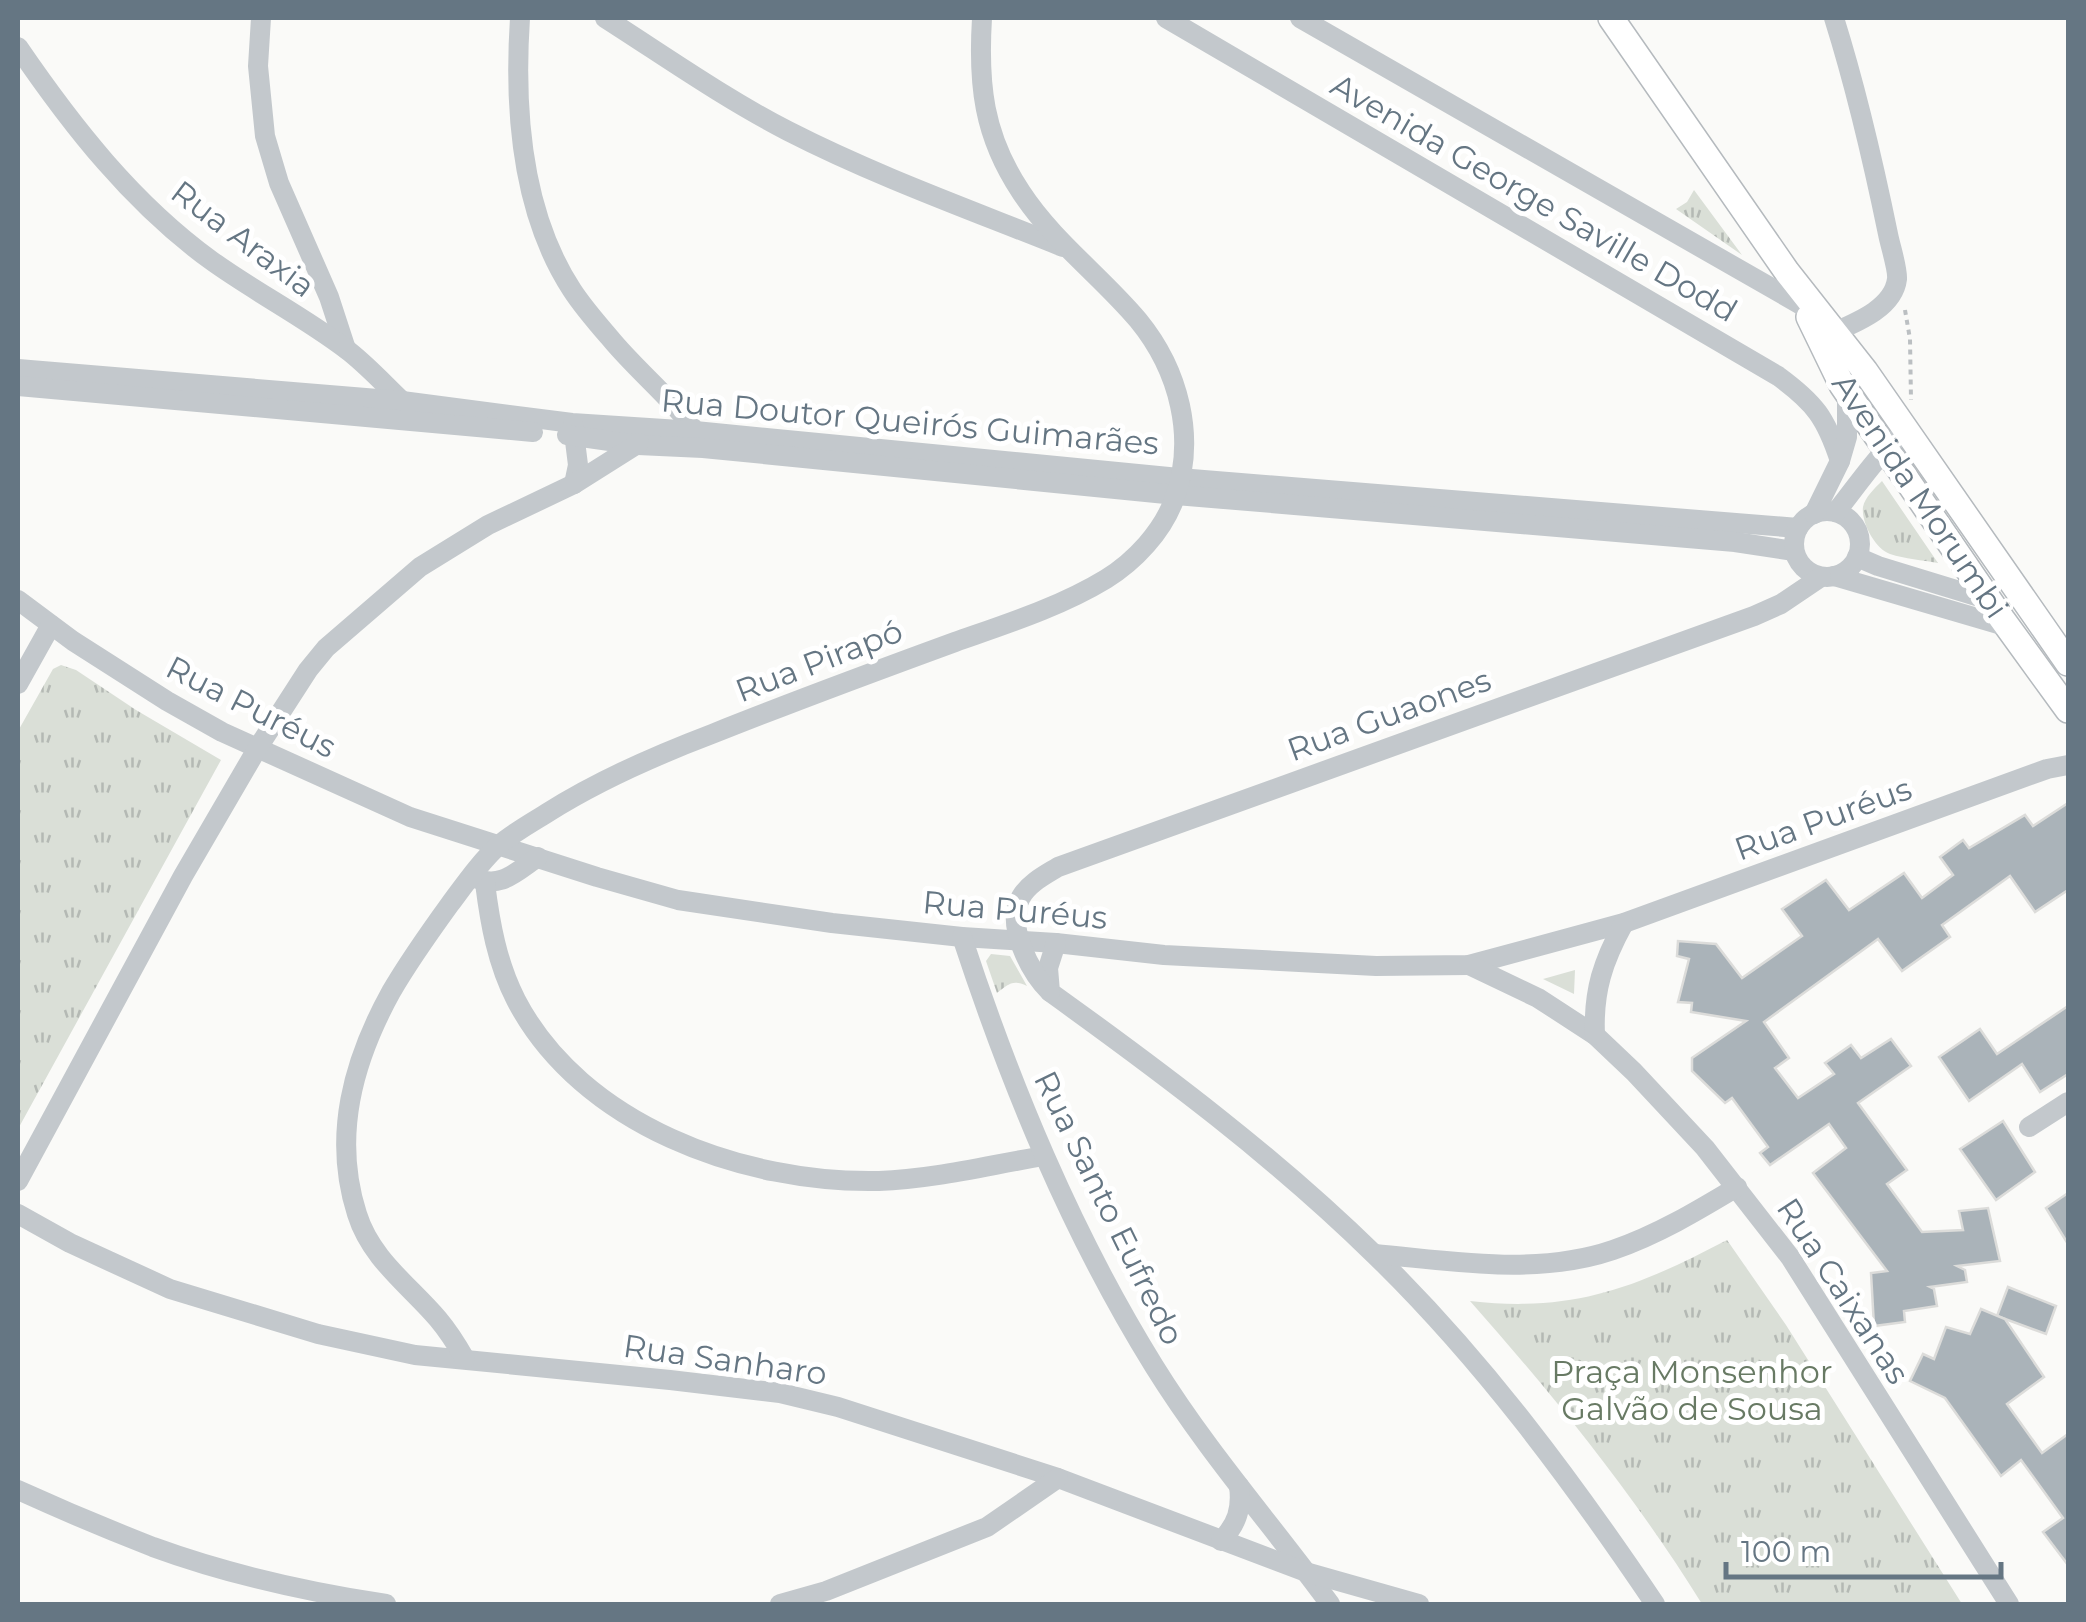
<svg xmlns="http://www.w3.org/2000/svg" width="2086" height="1622" font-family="Montserrat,sans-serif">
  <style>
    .park { fill: url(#park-tufts) }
    .building { fill: #aab3b9; stroke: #dcdcda; stroke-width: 2.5 }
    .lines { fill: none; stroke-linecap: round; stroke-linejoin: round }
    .major-casing { stroke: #b5babe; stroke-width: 28 }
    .path { stroke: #bbbfc2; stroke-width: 4; stroke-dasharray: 5 5; stroke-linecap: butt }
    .minor { stroke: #c3c8cc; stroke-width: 20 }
    .major { stroke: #fff; stroke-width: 25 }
    .labels { text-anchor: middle; stroke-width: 10; stroke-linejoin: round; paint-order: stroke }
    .street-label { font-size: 32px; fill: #657683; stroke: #fff }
    .park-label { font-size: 32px; fill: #687a64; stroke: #fff }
  </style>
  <defs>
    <pattern id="park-tufts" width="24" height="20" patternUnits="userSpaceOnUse" patternTransform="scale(2.5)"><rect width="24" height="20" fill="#dadfd7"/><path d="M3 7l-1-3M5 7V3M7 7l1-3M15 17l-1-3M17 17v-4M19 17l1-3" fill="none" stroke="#b4b9b4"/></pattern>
  </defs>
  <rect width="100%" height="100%" fill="#fafaf8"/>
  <g class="park">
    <path d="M1694,190l48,65 -66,-46 11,-7z"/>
    <path d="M1882,481l56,82c-16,-3 -33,-4 -48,-9 -15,-5 -29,-32 -27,-47 2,-10 12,-19 19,-26z"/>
    <path d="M61,665l15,5 60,40 85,50 -203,369v-398l35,-62z"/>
    <path d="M991,954l19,2 17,30c-14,-7 -19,-2 -30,7l-11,-32z"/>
    <path d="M1575,970l-1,24 -31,-15z"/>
    <path d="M1727,1240l59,85 176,279h-260c-67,-108 -147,-207 -232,-303 104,12 167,-14 257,-61z"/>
  </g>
  <g class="building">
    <path d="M2068,803v87l-33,22 -25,-36 -68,49 8,12 -48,34 -24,-32 -114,83 25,36 -14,10 23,30 36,-24 -9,-11 26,-18 10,13 30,-19 20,27 -53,37 49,67 -20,14 35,48 41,-2 -4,-19 29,-3 12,53 -43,5 8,4 2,12 -37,5 4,2 3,17 -33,5 1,11 -31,4 -3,-53 16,-2 -74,-98 33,-25 -17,-24 -59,41 -10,-12 8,-6 -36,-49 -7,5 -33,-32v-13l54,-37 -55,-9 1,-9 -14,-1 11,-43 -12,-3 1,-15 38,3 26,34 60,-42 -20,-27 44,-29 23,30 55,-37 18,25 31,-23 -13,-18 23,-17 6,8 56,-33 8,11z"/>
    <path d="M2068,1006v68l-28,18 -18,-28 -53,37 -30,-44 41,-28 17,25z"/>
    <path d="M2003,1121l32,51 -39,28 -36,-51z"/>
    <path d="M2068,1193v51l-22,-36z"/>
    <path d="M2008,1287l48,19 -10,28 -49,-18z"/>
    <path d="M1981,1309l24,10 39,58 -37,27 35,49 26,-19v131l-25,-33 20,-14 -42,-58 -20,16 -56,-78 -35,-17 13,-27 11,5 12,-32 24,7z"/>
  </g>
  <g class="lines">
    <defs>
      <g id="major">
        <path d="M1611,18l176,254 78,99 203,292"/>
        <path d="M1809,317l33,68 160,234 66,91"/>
      </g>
    </defs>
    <use href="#major" class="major-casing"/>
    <path class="path" d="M1905,310l5,29 1,61"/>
    <g class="minor">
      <path d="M261,18l-3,48 7,70 14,47 50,114 17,52"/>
      <path d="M520,18c-6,90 1,194 52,272 11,17 25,33 38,48 27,33 63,61 87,96"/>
      <path d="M605,18c61,39 119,80 183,113 88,45 183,79 275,116"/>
      <path d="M1166,18l612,358c37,27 48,42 62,85"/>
      <path d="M1300,18l503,288"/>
      <path d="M18,47c54,79 115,157 194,214 43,31 92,56 134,88 20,15 38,35 56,52v5"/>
      <path d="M1821,338c25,-12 72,-26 76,-59 1,-10 -7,-34 -9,-45 -15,-73 -32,-146 -54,-216"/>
      <path d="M18,369l384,32 170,22 123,8 484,47 619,50"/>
      <path d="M18,386l515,46"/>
      <path d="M573,425l5,40 -4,19"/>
      <path d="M567,435l71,10 65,3 473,47 559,47 59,9"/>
      <circle cx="1827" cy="544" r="33"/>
      <path d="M1836,512c23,-29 42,-58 71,-83"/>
      <path d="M1814,514l26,-53 7,-24v-44"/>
      <path d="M1857,557l21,9 111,34"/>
      <path d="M1834,576l174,51"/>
      <path d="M18,600l55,41 94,60 55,31 188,85 187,60 81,23 154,23 130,14 94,6 108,12 212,11 93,-1 155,-42 423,-154 21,-4"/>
      <path d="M18,684l33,-59"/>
      <path d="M473,877c27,13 43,-5 65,-20"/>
      <path d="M485,883c5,40 12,80 31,117 65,125 228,184 363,181 56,-2 110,-16 165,-25"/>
      <path d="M962,937c49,149 109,295 192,429 52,84 118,159 176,238"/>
      <path d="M1056,943l-8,25 2,24c114,82 225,165 325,263 107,104 197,226 280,349"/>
      <path d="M1469,965l69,33 57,37 39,37 71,76 85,109 219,347"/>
      <path d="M1050,992c-20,-20 -45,-67 -29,-95 8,-14 24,-22 37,-30l696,-251 27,-12 40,-27"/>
      <path d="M1595,1035c-2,-44 8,-74 29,-112"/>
      <path d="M2029,1127l39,-25"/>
      <path d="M18,1181l165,-305 74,-127 51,-79 18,-22 94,-81 68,-42 86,-41 65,-41"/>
      <path d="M18,1214l52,29 100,46 148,45 97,21 255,25 110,13 58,14 220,71 248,94 113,32"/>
      <path d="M1375,1254c78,7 162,22 238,-4 44,-15 84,-39 124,-63"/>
      <path d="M465,1359c-8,-14 -16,-27 -27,-40 -29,-34 -67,-60 -81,-105 -25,-78 -4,-153 34,-222 18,-31 38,-59 59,-88 15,-20 30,-42 49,-59 14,-12 32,-22 48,-32 52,-33 107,-57 165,-79 80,-32 161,-62 243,-92 51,-18 105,-35 151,-63 29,-18 56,-47 68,-79 23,-62 5,-130 -36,-180 -37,-44 -85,-79 -117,-128 -38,-57 -43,-108 -39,-174"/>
      <path d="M18,1490c44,20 89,39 135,57 74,27 154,45 233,57"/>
      <path d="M1221,1541c16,-17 21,-32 18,-55"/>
      <path d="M780,1604l46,-13 161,-64 71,-49"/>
    </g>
    <use href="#major" class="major"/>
  </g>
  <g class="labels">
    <g class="street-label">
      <text transform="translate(1534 198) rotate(30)" y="11">Avenida George Saville Dodd</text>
      <text transform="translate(243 239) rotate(37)" y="11">Rua Araxia</text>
      <text transform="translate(910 422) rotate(5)" y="11">Rua Doutor Queirós Guimarães</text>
      <text transform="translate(1920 496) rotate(56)" y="11">Avenida Morumbi</text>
      <text transform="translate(819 661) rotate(-21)" y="11">Rua Pirapó</text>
      <text transform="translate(251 707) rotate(27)" y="11">Rua Puréus</text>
      <text transform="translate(1389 715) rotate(-20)" y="11">Rua Guaones</text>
      <text transform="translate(1823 819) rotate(-20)" y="11">Rua Puréus</text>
      <text transform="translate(1015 910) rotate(5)" y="11">Rua Puréus</text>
      <text transform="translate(1109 1208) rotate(64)" y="11">Rua Santo Eufredo</text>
      <text transform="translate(1843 1291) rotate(57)" y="11">Rua Caixanas</text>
      <text transform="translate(725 1360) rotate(8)" y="11">Rua Sanharo</text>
    </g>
    <g class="park-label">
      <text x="1692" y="1383">Praça Monsenhor<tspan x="1692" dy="37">Galvão de Sousa</tspan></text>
    </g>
  </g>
  <rect width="2086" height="1622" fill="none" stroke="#657683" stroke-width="40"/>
  <path d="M1726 1562v15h275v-15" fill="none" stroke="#657683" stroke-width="5"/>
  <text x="1741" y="1562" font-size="30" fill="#657683" stroke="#ffffff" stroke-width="8" paint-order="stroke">100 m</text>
</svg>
